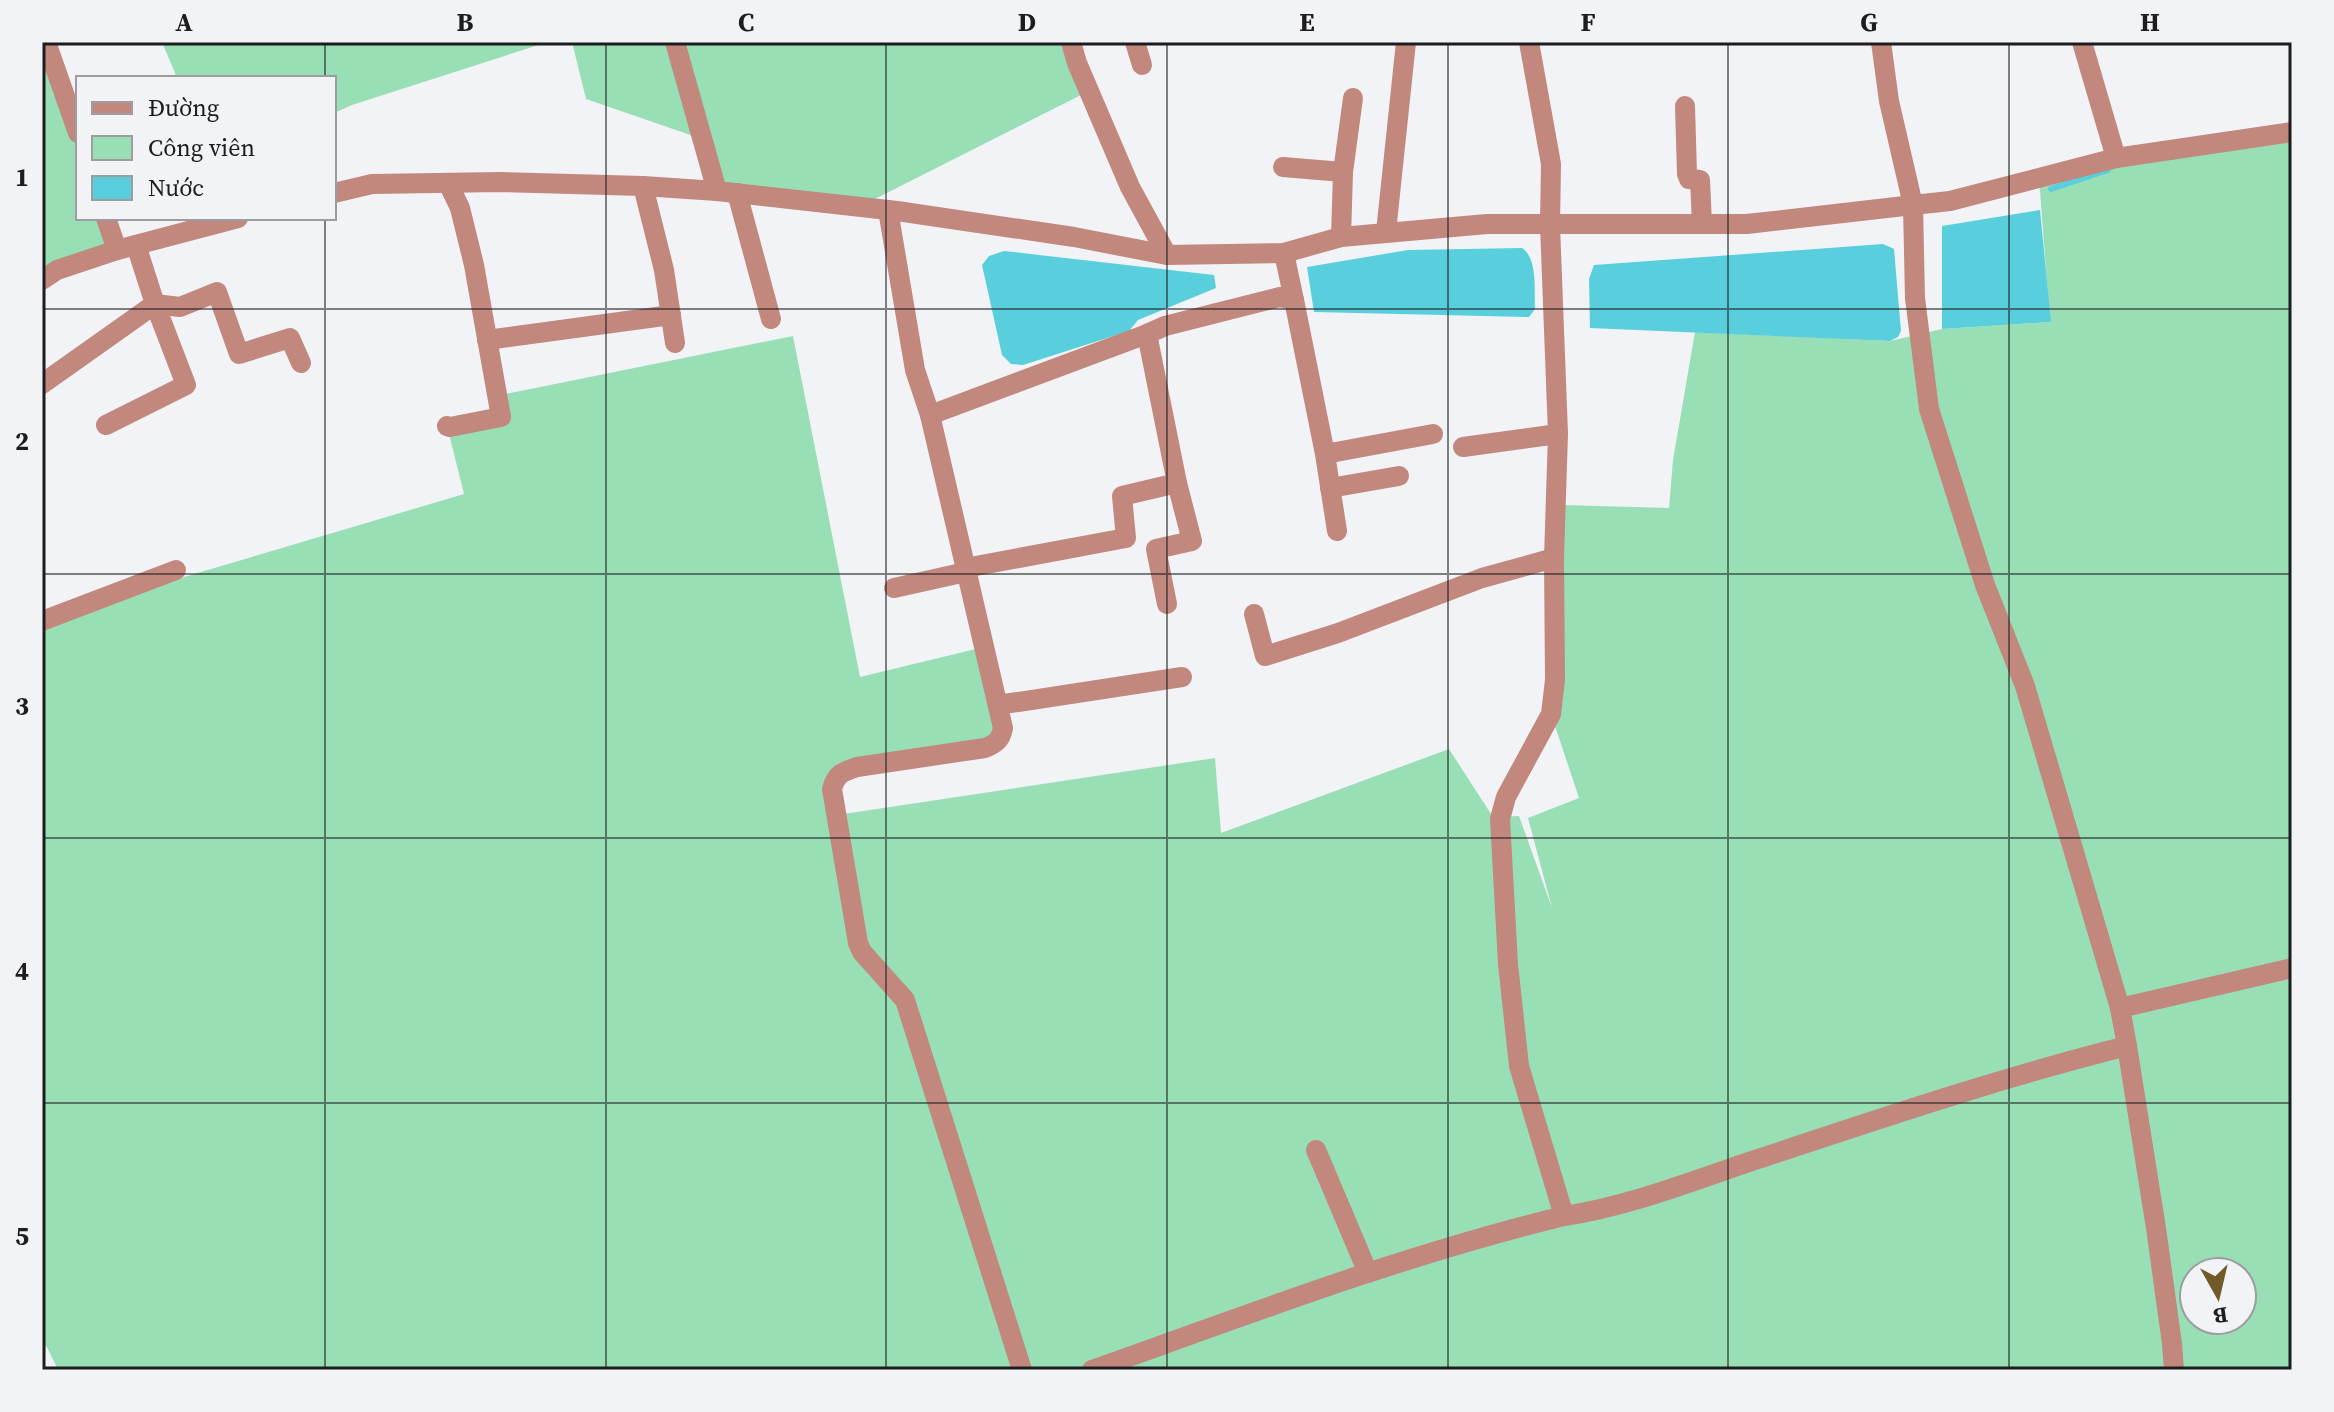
<svg xmlns="http://www.w3.org/2000/svg" width="2334" height="1412" font-family="'Source Serif 4',serif">
  <style>
    .green { fill: #99dfb6; fill-rule: evenodd }
    .water { fill: #59cfde }
    .lines { fill: none; stroke-linecap: round; stroke-linejoin: round }
    .stream { stroke: #59cfde; stroke-width: 6 }
    .minor { stroke: #c2877d; stroke-width: 20 }
    .grid { fill: none; stroke: #1d1d1f; stroke-width: 2; stroke-opacity: 0.55 }
    .neatline { fill: none; stroke: #1d1d1f; stroke-width: 3 }
    .grid-label { font-size: 26px; text-anchor: middle; font-weight: bold; fill: #1d1d1f }
  </style>
  <rect width="100%" height="100%" fill="#f1f3f6"/>
  <g class="green">
    <path d="M42,42l36,96v80h28l11,32 -75,29z"/>
    <path d="M162,42h386l-196,63 -18,8v-35h-157z"/>
    <path d="M572,42h502l15,49 -230,116 -142,-16 -15,-52 -116,-40z"/>
    <path d="M2289,132l3,18v1220h-2234l-11,-23 -5,-3v-719l142,-48 280,-83 -17,-68 54,-9 4,-23 288,-58 67,341 124,-30 17,90 -166,43 2,35 378,-57 6,75 228,-84 44,68 26,-1 33,92 -24,-90 51,-20 -28,-84 11,-209 107,3 4,-48 22,-128 195,9 52,-12 108,-7 -11,-144zM2194,1272h48v48h-48z"/>
  </g>
  <g class="water">
    <path d="M2040,210l11,112 -109,7v-103z"/>
    <path d="M1883,244l11,5 7,82 -3,6 -8,4 -300,-13 -1,-49 5,-14z"/>
    <path d="M1522,248c16,10 12,43 13,61l-6,8 -215,-5 -7,-45 101,-17z"/>
    <path d="M1004,251l210,24 2,13 -78,32 -9,11 -106,34 -12,-1 -9,-9 -20,-90 7,-9z"/>
  </g>
  <g class="lines">
    <path class="stream" d="M2051,189l57,-19"/>
    <g class="minor">
      <path d="M46,42l32,91"/>
      <path d="M675,42l42,149"/>
      <path d="M1071,42l6,21 53,124 37,68"/>
      <path d="M1135,42l7,23"/>
      <path d="M1529,42l22,122 -1,61 8,209 -4,124 1,122 -4,34 -45,83 -6,22 8,145 11,102 45,150c67,-10 133,-37 197,-58 121,-40 242,-81 366,-112l-7,-38 -95,-322 -40,-101 -56,-176 -14,-111 -2,-93 -24,-104 -8,-59"/>
      <path d="M2082,42l34,116"/>
      <path d="M1685,106l2,68 2,5 11,1 2,44"/>
      <path d="M1283,167l60,5"/>
      <path d="M643,186l21,84 11,73"/>
      <path d="M334,193l38,-9 129,-2 142,4 74,5 180,20 177,26 93,18 117,-2 57,-16 146,-13h260l166,-19 37,-4 166,-43 176,-26"/>
      <path d="M737,193l34,126"/>
      <path d="M888,210l27,160 15,45 73,313c-2,12 -8,16 -18,20l-128,19c-15,5 -21,7 -25,22l26,154 4,9 43,48 117,370"/>
      <path d="M106,218l11,32"/>
      <path d="M1386,232l20,-190"/>
      <path d="M1341,237l2,-65 10,-74"/>
      <path d="M1284,253l10,47"/>
      <path d="M42,280l15,-10 60,-20 121,-32"/>
      <path d="M487,340l184,-25"/>
      <path d="M42,384l113,-80 -19,-59"/>
      <path d="M930,415l217,-81"/>
      <path d="M106,425l80,-40 -31,-81 25,3 37,-15 22,62 51,-16 11,25"/>
      <path d="M447,426l3,1 51,-10 -27,-152 -14,-57 -12,-25"/>
      <path d="M1463,447l95,-13"/>
      <path d="M1325,454l108,-20"/>
      <path d="M1330,488l69,-12"/>
      <path d="M965,568l161,-30 -4,-42 55,-13"/>
      <path d="M894,588l72,-16"/>
      <path d="M1167,604l-11,-55 36,-8 -15,-58 -30,-149 18,-8 115,-29 14,3 31,154 12,77"/>
      <path d="M1254,614l11,42 73,-23 144,-55 72,-20"/>
      <path d="M42,621l134,-51"/>
      <path d="M998,705l184,-28"/>
      <path d="M2120,1008l172,-40"/>
      <path d="M2127,1046l29,182 16,116 2,26"/>
      <path d="M1316,1150l52,123"/>
      <path d="M1092,1370c155,-55 311,-115 472,-154"/>
    </g>
  </g>
  <path class="grid" d="M325,42v36M606,42v1328M886,42v1328M1167,42v1328M1448,42v1328M1728,42v1328M2009,42v1328M325,218v1152M42,309h2250M42,574h2250M42,838h2250M42,1103h2250"/>
  <rect width="2334" height="1412" fill="none" stroke="#f1f3f6" stroke-width="88"/>
  <rect x="76" y="76" width="260" height="144" fill="#f1f3f6" stroke="#9c9da0" stroke-width="2"/>
  <rect x="92" y="102" width="40" height="12" fill="#c2877d" stroke="#9c9da0" stroke-width="2"/>
  <text x="148" y="116" font-size="24" fill="#1d1d1f">Đường</text>
  <rect x="92" y="136" width="40" height="24" fill="#99dfb6" stroke="#9c9da0" stroke-width="2"/>
  <text x="148" y="156" font-size="24" fill="#1d1d1f">Công viên</text>
  <rect x="92" y="176" width="40" height="24" fill="#59cfde" stroke="#9c9da0" stroke-width="2"/>
  <text x="148" y="196" font-size="24" fill="#1d1d1f">Nước</text>
  <g transform="translate(2218 1296) rotate(172)"><circle r="38" fill="#f1f3f6" stroke="#9c9da0" stroke-width="2"/>
  <path d="M0-6L14 30L0 20L-14 30Z" fill="#705a29"/>
  <text y="-12" font-size="22" font-weight="bold" text-anchor="middle" fill="#1d1d1f">B</text>
  </g>
  <rect x="44" y="44" width="2246" height="1324" class="neatline"/>
  <g class="grid-label">
    <text x="184" y="31">A</text>
    <text x="465" y="31">B</text>
    <text x="746" y="31">C</text>
    <text x="1027" y="31">D</text>
    <text x="1307" y="31">E</text>
    <text x="1588" y="31">F</text>
    <text x="1869" y="31">G</text>
    <text x="2150" y="31">H</text>
    <text x="22" y="186">1</text>
    <text x="22" y="450">2</text>
    <text x="22" y="715">3</text>
    <text x="22" y="980">4</text>
    <text x="22" y="1245">5</text>
  </g>
</svg>
